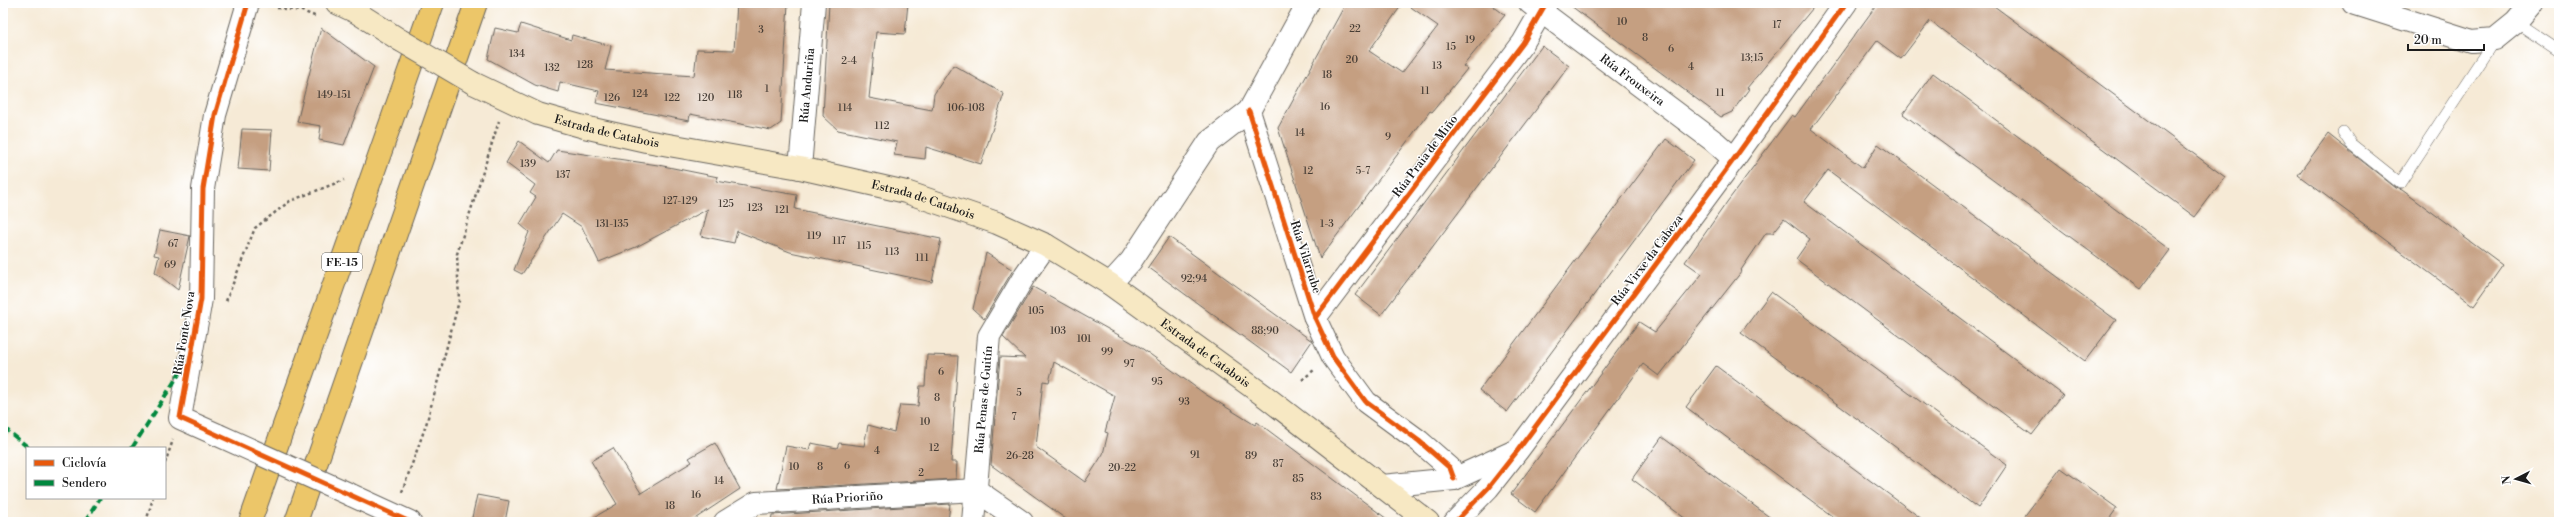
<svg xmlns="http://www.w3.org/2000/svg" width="2562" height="525" font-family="'Libre Bodoni',serif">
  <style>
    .building { fill: #c59f81; fill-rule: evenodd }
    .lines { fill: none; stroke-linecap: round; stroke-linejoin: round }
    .lane-casing { stroke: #68645d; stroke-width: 12 }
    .street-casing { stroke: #68645d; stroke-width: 24 }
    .secondary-casing { stroke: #68645d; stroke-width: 24 }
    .highway-casing { stroke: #68645d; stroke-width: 24 }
    .path { stroke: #68645d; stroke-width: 2.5; stroke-dasharray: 3 3; stroke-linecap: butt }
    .lane { stroke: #fff; stroke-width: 11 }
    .street { stroke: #fff; stroke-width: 22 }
    .secondary { stroke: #f7e8c3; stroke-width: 22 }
    .highway { stroke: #ecc669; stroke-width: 22 }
    .street-bridge-casing { stroke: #68645d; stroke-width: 24; stroke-linecap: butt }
    .secondary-bridge-casing { stroke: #68645d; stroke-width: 24; stroke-linecap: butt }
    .street-bridge { stroke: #fff; stroke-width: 22 }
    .secondary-bridge { stroke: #f7e8c3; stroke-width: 22 }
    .quiet { stroke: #00873e; stroke-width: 4; stroke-dasharray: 8 4; stroke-linecap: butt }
    .cycleway-casing { stroke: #fff; stroke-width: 8 }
    .cycleway { stroke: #e8590c; stroke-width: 5 }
    .labels { text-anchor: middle; stroke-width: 3; stroke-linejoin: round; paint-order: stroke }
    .number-label { font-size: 10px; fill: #463d35 }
    .shield { fill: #fff; stroke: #606060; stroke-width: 1 }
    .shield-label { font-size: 11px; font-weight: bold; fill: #1c1c1c }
    .street-label { font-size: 12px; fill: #1c1c1c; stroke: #fff }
  </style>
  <rect width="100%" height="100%" fill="#fff"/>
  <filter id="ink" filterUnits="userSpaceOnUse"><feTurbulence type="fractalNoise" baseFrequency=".025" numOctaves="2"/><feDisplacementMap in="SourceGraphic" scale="8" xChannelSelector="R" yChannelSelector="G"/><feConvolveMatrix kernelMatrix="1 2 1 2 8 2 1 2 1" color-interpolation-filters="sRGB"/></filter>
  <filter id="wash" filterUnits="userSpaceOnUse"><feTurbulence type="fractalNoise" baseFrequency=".012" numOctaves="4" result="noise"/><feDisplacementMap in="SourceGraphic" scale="16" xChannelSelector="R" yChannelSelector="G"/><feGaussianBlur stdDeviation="0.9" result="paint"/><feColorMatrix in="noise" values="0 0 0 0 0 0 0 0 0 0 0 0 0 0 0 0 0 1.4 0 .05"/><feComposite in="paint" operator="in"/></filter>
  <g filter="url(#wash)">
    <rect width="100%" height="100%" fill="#f6ead6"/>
    <g id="blocks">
      <g class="building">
        <path d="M737,3h51l-7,120 -10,7 -81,-16 -1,7 -93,-18 3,-12 -39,-9 -2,10 -23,-7 -47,-26 7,-31 23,5 3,-9 50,16 1,-5 39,11 -6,24 89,6 3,-27 37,1z"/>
        <path d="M829,3h79l-3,31 -29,-2 -7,66 63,12 2,-16 19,-29 51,29 -23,70 -55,-17 -1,12 -31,-4 3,-13 -59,-12 -15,-14z"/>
        <path d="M1346,3h57l-34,48 33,22 36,-47 -33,-23h84l16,12 -42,51 4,3 -35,43 -2,-1 -110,147 -42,-130z"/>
        <path d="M1567,3h250l-70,85 2,1 -17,23 -11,5z"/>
        <path d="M1878,3h112l235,174 -30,40 -265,-196 -29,38 -24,-18 -66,88 52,39 15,-24 238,176 -31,41 -257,-191 -24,32 259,193 -31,40 -236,-176 14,-20 -26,-20 -11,14h-7l-25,37 1,1 -83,105 -16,-12 -108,148 -24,-18 128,-172 16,10 47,-58 -17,-12 42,-60 65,-87 3,2z"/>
        <path d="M321,28l53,39 -30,78 -25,-5 2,-14 -24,-4z"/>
        <path d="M1542,46l27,20 -188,249 -26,-20z"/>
        <path d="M1933,73l237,177 -29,39 -238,-175z"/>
        <path d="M242,129l30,1 -3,41 -31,-2z"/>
        <path d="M2328,134l68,54 6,2 101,75 -29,41 -176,-131z"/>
        <path d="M1666,139l28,21 -187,252 -28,-22z"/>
        <path d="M519,141l30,22 8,-13 101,15 60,12 -2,4 81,14 -2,14 146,30 -9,43 -142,-30 -53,-21 -3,12 -33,-7 7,-27 -72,38 -37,15 -17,-35 -20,-13 -40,60 -8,-4 15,-38 -9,-8 16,-27 -6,-4 5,-8 -29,-22z"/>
        <path d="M160,230l30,6 -12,54 -23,-18 4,-16 -5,-1z"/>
        <path d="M1169,237l143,104 -21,31 -143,-105z"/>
        <path d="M986,253l27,17 -29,49 -11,-10z"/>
        <path d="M1033,287l107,60 65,47 50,31 2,-3 134,100h-321l-79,-57 9,-108 25,1 -22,-21zM1054,362l61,34 -10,36 3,1 -5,21 -18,28 -49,-35 7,-66 6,1z"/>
        <path d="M1771,292l236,173 -29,43 -237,-175z"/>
        <path d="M927,355l31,1 -7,106h6l-1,17 -179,10 9,-43 23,4 2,-7 26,5 2,-5 25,3 4,-21 26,7 6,-27 18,1 2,-20h5z"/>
        <path d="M1716,366l210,156h-86l-154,-115z"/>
        <path d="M1662,437l114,85h-86l-58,-43z"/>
        <path d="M715,443l25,46 -50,33h-104l31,-18 -26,-43 22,-13 28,45 51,-31 -3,-4z"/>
        <path d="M2061,468l56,40 -10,14h-87z"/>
        <path d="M477,495l32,6 -4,21h-34z"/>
        <path d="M950,504l-2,18h-177l1,-7z"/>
      </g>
    </g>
  </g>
  <g filter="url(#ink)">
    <use href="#blocks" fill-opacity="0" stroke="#68645d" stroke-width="1"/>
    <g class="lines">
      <defs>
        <g id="lane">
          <path d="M2516,22l43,29"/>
          <path d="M2343,132l8,12 49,39 95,-144"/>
        </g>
        <g id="street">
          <path id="s1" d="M1530,3l185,139 19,17"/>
          <path d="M2353,3l119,38 23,-2 21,-17 16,-19"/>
          <path d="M1249,111l66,207 18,39 33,45 53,39 31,27 4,11"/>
          <path id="s2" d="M800,168l14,-165"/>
          <path d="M1110,284l21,-23 78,-119 40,-31 59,-108"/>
          <path d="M1315,318l208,-275 23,-40"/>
          <path d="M218,435l-38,-17 21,-119 2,-110 12,-74 33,-112"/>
          <path d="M1382,486l72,-7 59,-27"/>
          <path d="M976,490l46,32"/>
          <path d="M351,495l59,27"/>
          <path id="s3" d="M725,522l31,-19 220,-13"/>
          <path id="s4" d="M973,522l16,-186 36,-61 21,-30"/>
          <path d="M1455,522l33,-34 30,-38 216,-291 112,-156"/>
        </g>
        <g id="secondary">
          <path d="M337,3l19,9 44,28"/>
          <path id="s5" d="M473,83l65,31 46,13 62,14 154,27 106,24 91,31 49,22 64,39 156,113 162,125"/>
        </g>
        <g id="highway">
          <path d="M250,522l183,-519"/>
          <path d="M296,522l180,-519"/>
        </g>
      </defs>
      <use href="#lane" class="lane-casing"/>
      <use href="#street" class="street-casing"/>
      <use href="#secondary" class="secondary-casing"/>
      <use href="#highway" class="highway-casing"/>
      <g class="path">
        <path d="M277,8l25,3 15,6"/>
        <path d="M226,301l29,-73 35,-27 54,-21"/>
        <path d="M1302,380l12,-10"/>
        <path d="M165,463l8,-23"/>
        <path d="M402,492l24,-67 33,-124 -2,-47 42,-133"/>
        <path d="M146,522l7,-24"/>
      </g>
      <use href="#lane" class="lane"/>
      <use href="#street" class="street"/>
      <use href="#secondary" class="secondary"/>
      <use href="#highway" class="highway"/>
      <defs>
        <path id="street-bridge" d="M218,435l133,60"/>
        <path id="secondary-bridge" d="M400,40l73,43"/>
      </defs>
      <use href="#street-bridge" class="street-bridge-casing"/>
      <use href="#secondary-bridge" class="secondary-bridge-casing"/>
      <use href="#street-bridge" class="street-bridge"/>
      <use href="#secondary-bridge" class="secondary-bridge"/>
      <g class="quiet">
        <path d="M3,427l26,21"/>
        <path d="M132,448l56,-88"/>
        <path d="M85,522l15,-24"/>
      </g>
      <defs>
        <g id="cycleway">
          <path d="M248,3l-33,112 -12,74 -2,110 -21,119 230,104"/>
          <path d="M1249,111l66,207 18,39 33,45 53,39 31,27 4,11"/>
          <path d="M1315,318l208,-275 23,-40"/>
          <path d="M1455,522l33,-34 30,-38 216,-291 112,-156"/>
        </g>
      </defs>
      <use href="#cycleway" class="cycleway-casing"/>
      <use href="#cycleway" class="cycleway"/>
    </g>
  </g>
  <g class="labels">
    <g class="number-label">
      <text x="1622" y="25">10</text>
      <text x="1777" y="28">17</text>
      <text x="1355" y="32">22</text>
      <text x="761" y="33">3</text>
      <text x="1645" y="41">8</text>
      <text x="1470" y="43">19</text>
      <text x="1451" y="50">15</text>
      <text x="1671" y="52">6</text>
      <text x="517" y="57">134</text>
      <text x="1752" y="61">13;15</text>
      <text x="1352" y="63">20</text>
      <text x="849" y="64">2-4</text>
      <text x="585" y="68">128</text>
      <text x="1437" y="69">13</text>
      <text x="1691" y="70">4</text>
      <text x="552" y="71">132</text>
      <text x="1327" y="78">18</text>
      <text x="767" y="92">1</text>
      <text x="1425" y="94">11</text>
      <text x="1720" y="96">11</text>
      <text x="640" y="97">124</text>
      <text x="334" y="98">149-151</text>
      <text x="735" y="98">118</text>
      <text x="612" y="101">126</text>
      <text x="672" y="101">122</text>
      <text x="706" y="101">120</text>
      <text x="1325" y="110">16</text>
      <text x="845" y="111">114</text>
      <text x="966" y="111">106-108</text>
      <text x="882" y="129">112</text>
      <text x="1300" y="136">14</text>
      <text x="1388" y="140">9</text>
      <text x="528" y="167">139</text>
      <text x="1308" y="174">12</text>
      <text x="1363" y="174">5-7</text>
      <text x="563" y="178">137</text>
      <text x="680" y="204">127-129</text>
      <text x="726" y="207">125</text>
      <text x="755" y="211">123</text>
      <text x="782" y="213">121</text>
      <text x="612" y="227">131-135</text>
      <text x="1327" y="227">1-3</text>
      <text x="814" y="239">119</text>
      <text x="839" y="244">117</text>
      <text x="173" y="247">67</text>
      <text x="864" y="249">115</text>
      <text x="892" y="255">113</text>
      <text x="922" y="261">111</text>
      <text x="170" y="268">69</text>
      <text x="1194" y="282">92;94</text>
      <text x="1036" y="314">105</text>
      <text x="1058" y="334">103</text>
      <text x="1265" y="334">88;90</text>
      <text x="1084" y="342">101</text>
      <text x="1107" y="355">99</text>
      <text x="1129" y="367">97</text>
      <text x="941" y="375">6</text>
      <text x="1157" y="385">95</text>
      <text x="1019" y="396">5</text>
      <text x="937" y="401">8</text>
      <text x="1184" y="405">93</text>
      <text x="1014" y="420">7</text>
      <text x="925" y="425">10</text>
      <text x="934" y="451">12</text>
      <text x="877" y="454">4</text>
      <text x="1195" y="458">91</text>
      <text x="1020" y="459">26-28</text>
      <text x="1251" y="459">89</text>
      <text x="1278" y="467">87</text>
      <text x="847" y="469">6</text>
      <text x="794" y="470">10</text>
      <text x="820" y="470">8</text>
      <text x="1122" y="471">20-22</text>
      <text x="921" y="476">2</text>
      <text x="1298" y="482">85</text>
      <text x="719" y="484">14</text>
      <text x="696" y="498">16</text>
      <text x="1316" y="500">83</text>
      <text x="670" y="509">18</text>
    </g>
    <rect class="shield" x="322" y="253" width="40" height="18" rx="3"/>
    <g class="shield-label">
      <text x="342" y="266">FE-15</text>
    </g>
    <g class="street-label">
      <text dy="4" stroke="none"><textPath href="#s1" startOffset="128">Rúa Frouxeira</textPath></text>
      <text dy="4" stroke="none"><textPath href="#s2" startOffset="83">Rúa Anduriña</textPath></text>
      <text dy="4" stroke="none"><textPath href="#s5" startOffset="143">Estrada de Catabois</textPath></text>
      <text transform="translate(1425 156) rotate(-53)" y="4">Rúa Praia de Miño</text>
      <text dy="4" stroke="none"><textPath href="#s5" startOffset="467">Estrada de Catabois</textPath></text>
      <text transform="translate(1306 257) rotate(72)" y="4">Rúa Vilarrube</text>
      <text transform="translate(1647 260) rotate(-53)" y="4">Rúa Virxe da Cabeza</text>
      <text transform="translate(184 333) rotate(-81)" y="4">Rúa Fonte Nova</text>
      <text dy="4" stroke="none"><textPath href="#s5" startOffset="791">Estrada de Catabois</textPath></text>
      <text dy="4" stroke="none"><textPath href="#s4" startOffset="123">Rúa Penas de Guitín</textPath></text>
      <text dy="4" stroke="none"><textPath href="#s3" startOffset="128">Rúa Prioriño</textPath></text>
    </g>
  </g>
  <rect width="2562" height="525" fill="none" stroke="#fff" stroke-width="16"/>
  <rect x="26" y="447" width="140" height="52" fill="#ffffff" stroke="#a4a4a4"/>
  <rect x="34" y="460" width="20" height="6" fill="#e8590c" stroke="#a4a4a4"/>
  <text x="62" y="467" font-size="12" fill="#1c1c1c">Ciclovía</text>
  <rect x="34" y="480" width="20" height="6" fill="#00873e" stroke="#a4a4a4"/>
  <text x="62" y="487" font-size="12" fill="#1c1c1c">Sendero</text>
  <g transform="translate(2516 479) rotate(264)" stroke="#ffffff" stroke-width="3" paint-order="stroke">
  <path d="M0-3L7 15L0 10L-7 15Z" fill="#1c1c1c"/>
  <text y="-6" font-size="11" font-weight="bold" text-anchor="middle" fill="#1c1c1c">N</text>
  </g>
  <path d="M2408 44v6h76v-6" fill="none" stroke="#1c1c1c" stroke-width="2"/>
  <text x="2414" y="44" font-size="12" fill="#1c1c1c" stroke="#ffffff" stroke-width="3" paint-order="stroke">20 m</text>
</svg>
